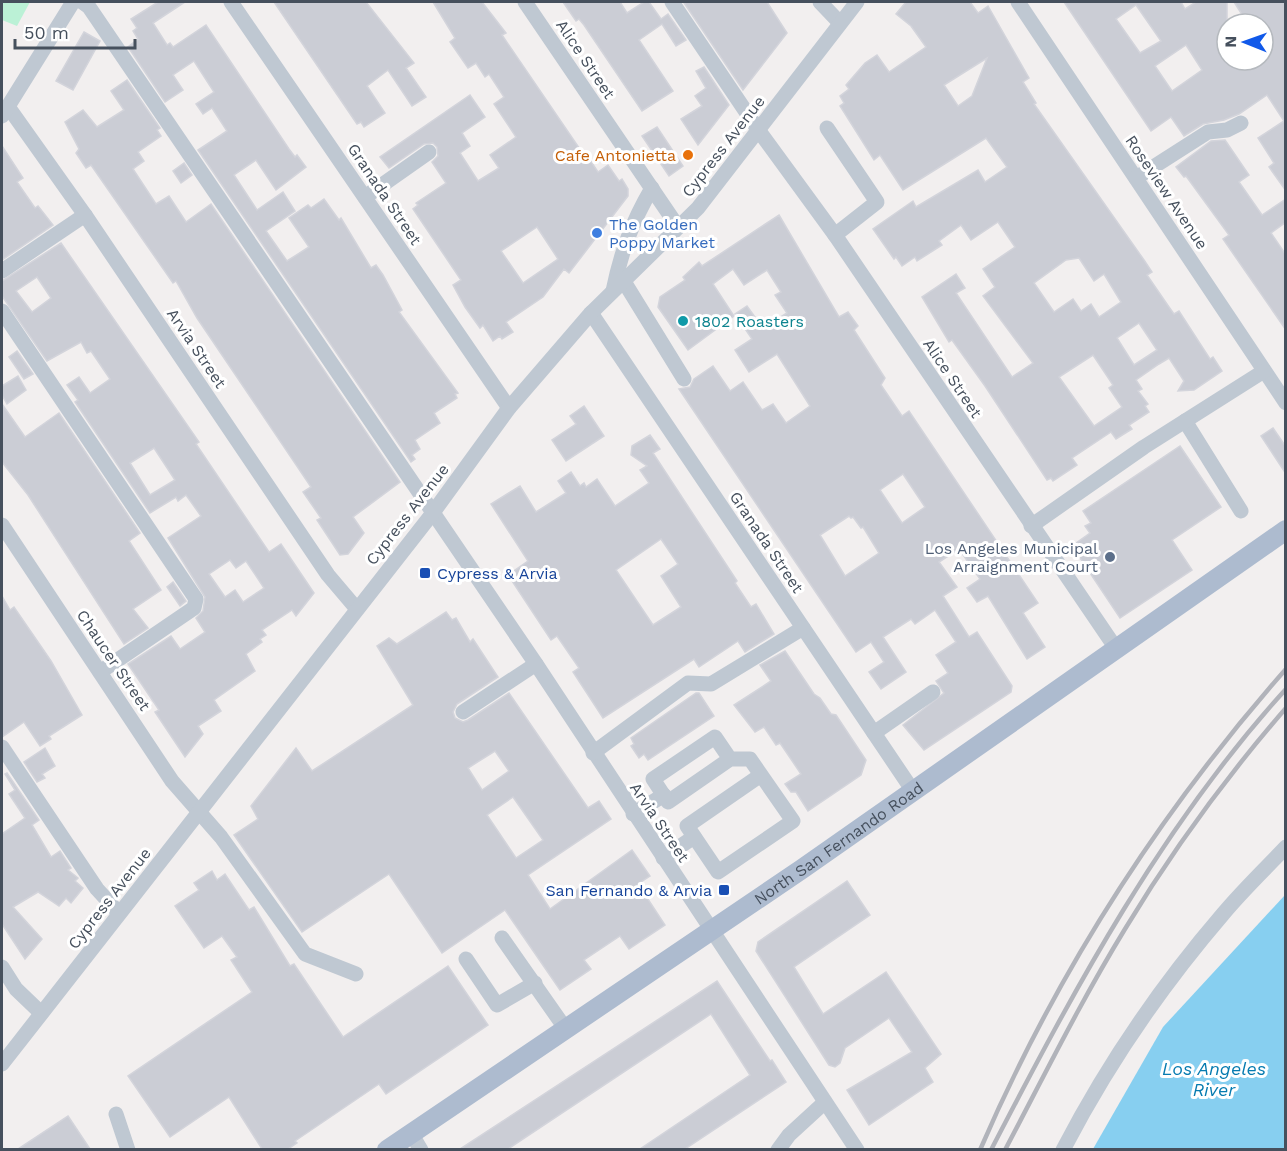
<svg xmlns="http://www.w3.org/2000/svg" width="1287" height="1151" font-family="'Work Sans',sans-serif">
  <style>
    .green { fill: #bbf1d6 }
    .water { fill: #87cff0 }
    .building { fill: #cbcdd5; stroke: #d3d4db; stroke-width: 1.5; fill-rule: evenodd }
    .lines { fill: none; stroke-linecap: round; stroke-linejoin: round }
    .minor { stroke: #bfc8d2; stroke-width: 15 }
    .major { stroke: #adbbcf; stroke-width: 20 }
    .rail { stroke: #b1b3ba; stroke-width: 4.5 }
    .food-dot { fill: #e8710a; stroke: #fff; stroke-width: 2 }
    .shop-dot { fill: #3f7fe0; stroke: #fff; stroke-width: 2 }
    .culture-dot { fill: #0f9aa8; stroke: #fff; stroke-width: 2 }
    .service-dot { fill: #5c6f8a; stroke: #fff; stroke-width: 2 }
    .transit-dot { fill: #1a4fb4; stroke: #fff; stroke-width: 2 }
    .labels { text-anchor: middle; stroke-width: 6; stroke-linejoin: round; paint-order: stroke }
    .street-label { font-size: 16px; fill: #46505d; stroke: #fff }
    .food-label { font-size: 16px; fill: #c56008; stroke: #fff; text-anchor: end }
    .shop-label { font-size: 16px; fill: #366cbe; stroke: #fff; text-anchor: start }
    .culture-label { font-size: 16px; fill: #0d838f; stroke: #fff; text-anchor: start }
    .service-label { font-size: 16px; fill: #4e5e75; stroke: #fff; text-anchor: end }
    .transit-label { font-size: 16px; fill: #164399; stroke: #fff; text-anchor: start }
    .water-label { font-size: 18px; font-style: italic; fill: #067bb0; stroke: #fff }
  </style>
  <rect width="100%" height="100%" fill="#f2efef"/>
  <path class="green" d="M2,2h28l-13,24 -15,-6z"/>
  <path class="water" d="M1285,895v254h-192l70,-122z"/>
  <g class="building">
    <path d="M158,2h27l-32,21 14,22 3,-2 3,4 33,-22 83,124 6,8 2,-2 9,12 -30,23 -20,-30 -22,15 23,35 26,-18 12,19 -29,20 21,30 22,-14 -20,-29 19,-13 3,3 13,-9 15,21 2,-2 30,50 5,-3 7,10 19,35 -3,2 59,81 -3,1 2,4 -23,15 6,10 -25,17 5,9 -8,6 3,4 -4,3 -213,-312 29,-19 -15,-23 -9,6 -7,-10 18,-12 -20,-31 -21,14 10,15 -18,12 -37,-55 10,-8 -5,-8 4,-3 -6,-9z"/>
    <path d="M274,2h92l48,61 -8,5 20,29 -14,9 -24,-36 -21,16 18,27 -21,14 -3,-5 -4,2z"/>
    <path d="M433,2h49l24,31 -4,2 86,126 2,-1 8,12 10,-7 11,16 3,-2 6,10v7l-59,77 -5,-4 -21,28 -37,25 7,10 -11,7 -2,-3 -7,5 -10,-16 -3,3 -15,-21 -12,-22 8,-5 -48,-71 5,-4 -2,-2 30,-20 -14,-21 6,-6 -1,-9 -4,-4 -9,1 -35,24 -9,-11 90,-62 15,22 -23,16 8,13 -10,7 18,28 21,-13 -9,-13 26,-18 -22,-33 10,-7 -15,-23 -4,3 -9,-14 -8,5 -18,-26 5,-4zM537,227l21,32 -35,24 -22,-32z"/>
    <path d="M563,2h57l7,11 17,-11h5l12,17 7,-5 18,26 -10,6 -14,-22 -23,16 34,51 -31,20 -58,-86 -5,-6 -3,2z"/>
    <path d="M687,2h80l20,31 -44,57 -59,-87z"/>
    <path d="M906,2h64l8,11 10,-7 41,72 -6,4 13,21 -2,1 110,156 8,12 -5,3 22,32 5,7 5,-3 31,48 3,-2 9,14 -28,19 -16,1 6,-10 -15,-23 -10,6 -23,16 6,9 -4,2 10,13 -3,2 4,6 -20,13 3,4 -16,10 -5,-7 -39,26 5,7 -24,16 -2,-3 -4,2 -62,-94 -33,-46 -3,2 -27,-45 34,-23 9,14 -9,5 56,84 21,-14 -50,-67 12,-9 -12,-18 32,-22 -17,-25 -27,18 -10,-15 -22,16 3,4 -25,16 -2,-4 -13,9 -6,-9 -2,2 -21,-30 40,-28 3,6 62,-37 7,12 22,-15 -21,-29 -83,52 -23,-35 -6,5 -34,-54 4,-3 -4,-7 9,-7 -3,-4 19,-22 12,-8 12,17 37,-25 -15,-21 -15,-12zM987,58l-15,38 -14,10 -14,-21zM1079,258l15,23 10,-7 17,28 -22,15 -8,-13 -10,7 -8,-12 -19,13 -20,-29 32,-23zM1139,323l18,27 -23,15 -17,-27zM1093,355l20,30 -4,3 13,19 -28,19 -35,-49z"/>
    <path d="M1064,2h117l4,7 11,-7h31v58h36v-15l6,-3 -6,-10v-8h-15l-14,-22h52v189l-17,-24 5,-4 -16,-25 26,-17 -17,-26 -28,19 -15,6 -21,4 -19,12 -13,-19 -20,14zM1136,5l25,36 -21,12 -24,-34zM1186,45l16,25 -30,21 -17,-25z"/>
    <path d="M84,32l16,9 -27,49 -17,-9z"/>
    <path d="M704,67l25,38 -31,40 -17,-26 21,-13 -7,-10 11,-8 -10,-17z"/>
    <path d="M127,80l33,48 -3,2 4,6 -23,16 6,9 -11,8 23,35 13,-8 17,26 25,-18 189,278 -47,35 11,16 -16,21 -8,1 -23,-35 4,-2 -18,-26 8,-5 -114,-169 -21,-37 -3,2 -82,-118 -5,3 -10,-15 3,-4 -14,-27 18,-12 14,17 27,-17 -13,-19z"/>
    <path d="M657,127l26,39 -14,10 -27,-40z"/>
    <path d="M1225,140l24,35 -10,7 23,33 24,-16v23l-15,11 15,22v75l-63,-91 6,-4 -43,-59 -2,1 -8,-10 35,-26z"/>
    <path d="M2,146l21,32 -6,4 18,26 3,-2 15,19 -51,35z"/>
    <path d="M184,163l8,12 -11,8 -8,-12z"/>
    <path d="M779,215l60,102 9,-5 10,14 -4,4 31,48 -4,7 21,31 7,-5 129,192 -15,10 22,34 -18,12 -39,-63 -11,6 -10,-14 13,-9 -21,-30 -20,13 18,25 -14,9 26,41 8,-5 35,54 -1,6 -87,58 -21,-25 41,-32 -8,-12 12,-8 -12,-18 20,-13 -21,-32 -20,14 -4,-5 -28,18 23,35 -25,17 -12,-17 15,-10 -13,-20 -15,10 -177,-263 11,-2 4,-8 19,-13 17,25 13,-9 19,28 11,-6 13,19 24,-17 -33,-52 -28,18 -14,-22 17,-11 -17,-25 12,-8 16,22 24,-15 -12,-18 6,-3 -14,-22 -23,15 -11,-16 -20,15 21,32 -46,34 -30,-43 2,-10 25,-17 -2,-3 16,-15 3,4zM903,474l22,33 -23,16 -22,-33zM849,516l2,2 2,-1 8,11 2,-1 16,26 -34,23 -25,-41z"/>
    <path d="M61,243l138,199 -3,2 73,108 12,-8 33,49 -18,23 -4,-6 -30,20 4,5 -6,4 2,3 -16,12 9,17 -41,29 7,11 -23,15 5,8 -18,23 -30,-45 4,-2 -31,-46 43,-28 9,13 25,-17 -9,-14 7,-7 2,-14 -37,-59 33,-22 -15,-21 -8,6 -2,-4 -26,16 -75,-111 3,-2 -11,-15 12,-8 11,16 20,-14 -19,-28 -4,2 -6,-11 -34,19 -45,-65v-15zM37,277l14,21 -19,14 -16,-21zM154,448l21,32 -25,15 -20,-32zM230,560l6,8 10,-7 18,27 -21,14 -8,-12 -10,7 -16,-23z"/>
    <path d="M17,351l16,23 -9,5 -15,-22z"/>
    <path d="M18,376l8,14 -19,14 -5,-9v-9z"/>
    <path d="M2,404l23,33 34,-24 81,120 -11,8 32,49 -28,19 15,19 -24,16 -96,-149 -26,-33z"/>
    <path d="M584,406l20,30 -38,25 -14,-21 24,-16 -6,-8z"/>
    <path d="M1273,428l13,19v27l-25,-38z"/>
    <path d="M650,435l10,14 -7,4 84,128 -2,2 16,24 5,-3 18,30 -29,18 -7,-11 -39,26 -5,-8 -91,59 -30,-46 6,-4 -22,-32 -6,4 -43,-65 20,-14 -37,-57 29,-18 16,26 30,-19 -8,-12 13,-9 9,14 4,-3 2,4 11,-8 18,27 34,-23 -9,-13 7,-4 -16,-11 1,-9zM661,539l17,25 -17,12 20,31 -28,18 -37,-55z"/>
    <path d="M1180,446l41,61 -49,33 20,30 -72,48 -48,-72 18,-13 -5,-7 6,-3 -8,-12z"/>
    <path d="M173,582l13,19 -6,5 -13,-19z"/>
    <path d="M2,596l8,14 4,-3 37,54 31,54 -33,21 2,3 -11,7 -16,-24 -22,15z"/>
    <path d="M446,612l6,8 4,-2 14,24 3,-3 25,38 -41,27 -4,8 2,6 8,4 5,-2 41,-27 79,115 11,-7 12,18 -83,56 22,34 82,-59 18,26 -12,8 27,41 -36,24 -9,-13 -36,24 7,9 -31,21 -55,-80 -63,43 -53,-79 -87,58 -68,-97 24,-16 -7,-13 45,-58 16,23 101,-66 -36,-59 12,-8 8,6zM495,751l14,20 -27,19 -14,-22zM513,797l30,43 -27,18 -29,-43z"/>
    <path d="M785,651l29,43 6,4 11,16 5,1 30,45 -5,15 -53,36 -12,-19h-5l-6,-8 16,-10 -21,-31 -4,2 -12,-18 -9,5 -21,-27 37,-24 -11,-16z"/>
    <path d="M696,693h3l15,23 -66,44 -4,-6 -5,4 -8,-12 3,-2 -3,-6z"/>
    <path d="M45,748l10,18 -13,8 3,4 -8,4 -13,-20z"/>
    <path d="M7,773l32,47 -7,5 19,32 9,-6 11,17 -3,2 10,8 -3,3 8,7 -12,15 -5,-5 -7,8 -21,-14 -25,15 29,32 -17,20 -23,-35v-90l23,-16 -16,-24 6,-4 -10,-16z"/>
    <path d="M212,871l5,9 8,-6 24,36 5,-3 36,59 4,-2 49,73 105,-71 40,59 -102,69 -7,-10 -84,57 2,2 -9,6h-26l-33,-52 -59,40 -42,-61 124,-84 -21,-32 6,-3 -15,-21 -18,12 -29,-42 24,-16 -5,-7z"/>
    <path d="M847,881l23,34 -76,52 29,47 63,-42 55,82 -16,14 8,14 -64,43 -22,-35 65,-38 -23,-34 -44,30 -5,15 -5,4 -6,-2 -73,-114 2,-9z"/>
    <path d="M717,981l53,80 2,-1 14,22 -101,67h-45l110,-74 -39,-61 -203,135h-48z"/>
    <path d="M68,1116l22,33h-72z"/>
  </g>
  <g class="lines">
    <g class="minor">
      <path d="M82,2l7,5 447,657 321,486"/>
      <path d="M231,2l278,406"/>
      <path d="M525,2l153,225"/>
      <path d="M672,2l87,129 76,104 280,412"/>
      <path d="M820,2l20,21"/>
      <path d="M1018,2l268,401"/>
      <path d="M9,108l76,107 243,360 28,33"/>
      <path d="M2,116l71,-114"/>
      <path d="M827,128l50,74 -42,33"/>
      <path d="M1136,178l72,-46 19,-2 14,-7"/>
      <path d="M365,197l64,-45"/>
      <path d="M2,271l83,-56"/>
      <path d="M623,280l61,99"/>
      <path d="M613,291c8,-39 19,-69 39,-103"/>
      <path d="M2,311l194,288 -2,9 -94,64"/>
      <path d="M591,313l322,478"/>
      <path d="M1185,421l56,90"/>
      <path d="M2,525l170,256 49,56 84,117 51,20"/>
      <path d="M1031,526l113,-79 120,-76"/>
      <path d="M463,712l73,-48"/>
      <path d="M874,733l59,-41"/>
      <path d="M2,747l95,142 22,24"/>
      <path d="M593,753l95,-70 23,1 92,-56"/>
      <path d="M730,759l-15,-22 -62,42 15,23 62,-43h20l43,62 -75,51 -31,-46 74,-51"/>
      <path d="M633,814l31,-19"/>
      <path d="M663,858l31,-21"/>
      <path d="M502,938l63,90"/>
      <path d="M466,959l31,46 38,-22"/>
      <path d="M2,967l14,22 25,24"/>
      <path d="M2,1064l430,-550 77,-106 82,-95 107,-105 159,-206"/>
      <path d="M116,1114l12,36"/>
      <path d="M411,1133l10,17"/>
      <path d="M778,1150l11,-15 36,-33"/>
      <path d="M1063,1150c43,-83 99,-165 160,-236 19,-23 42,-45 63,-67"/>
    </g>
    <path class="major" id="s1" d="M387,1150l415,-281 484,-339"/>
    <g class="rail">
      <path d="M980,1150c76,-176 179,-337 306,-481"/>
      <path d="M991,1150c84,-162 171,-325 295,-461"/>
      <path d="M1005,1150c39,-74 76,-149 120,-221 47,-78 101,-152 161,-221"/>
    </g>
  </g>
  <circle class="food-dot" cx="688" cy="155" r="6"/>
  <circle class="shop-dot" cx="597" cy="233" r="6"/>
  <circle class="culture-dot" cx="683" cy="321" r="6"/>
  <circle class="service-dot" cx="1110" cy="557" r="6"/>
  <g class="transit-dot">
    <rect x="419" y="567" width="12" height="12" rx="3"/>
    <rect x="718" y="884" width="12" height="12" rx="3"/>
  </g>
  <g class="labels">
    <g class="street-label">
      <text transform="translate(586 59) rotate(56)" y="6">Alice Street</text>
      <text transform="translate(723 146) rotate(-52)" y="6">Cypress Avenue</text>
      <text transform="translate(1167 192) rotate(56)" y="6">Roseview Avenue</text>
      <text transform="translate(385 194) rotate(56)" y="6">Granada Street</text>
      <text transform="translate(197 348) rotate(56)" y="6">Arvia Street</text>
      <text transform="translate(953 378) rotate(56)" y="6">Alice Street</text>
      <text transform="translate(407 514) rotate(-52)" y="6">Cypress Avenue</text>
      <text transform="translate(767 542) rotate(56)" y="6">Granada Street</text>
      <text transform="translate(114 660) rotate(56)" y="6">Chaucer Street</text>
      <text transform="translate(660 822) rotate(56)" y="6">Arvia Street</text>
      <text dy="6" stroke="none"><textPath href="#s1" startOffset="546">North San Fernando Road</textPath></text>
      <text transform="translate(109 898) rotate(-52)" y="6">Cypress Avenue</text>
    </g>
    <g class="food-label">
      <text x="676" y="161">Cafe Antonietta</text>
    </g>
    <g class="shop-label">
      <text x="609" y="230">The Golden<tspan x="609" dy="18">Poppy Market</tspan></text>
    </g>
    <g class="culture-label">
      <text x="695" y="327">1802 Roasters</text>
    </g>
    <g class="service-label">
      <text x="1098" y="554">Los Angeles Municipal<tspan x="1098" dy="18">Arraignment Court</tspan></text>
    </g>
    <g class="transit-label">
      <text x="437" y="579">Cypress &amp; Arvia</text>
      <text x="712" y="896" text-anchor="end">San Fernando &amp; Arvia</text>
    </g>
    <g class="water-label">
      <text x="1214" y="1075">Los Angeles<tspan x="1214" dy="21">River</tspan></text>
    </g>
  </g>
  <rect width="1287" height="1151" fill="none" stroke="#46505d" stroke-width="6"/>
  <g transform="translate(1245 42) rotate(271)"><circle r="28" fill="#ffffff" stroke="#b5b9be" stroke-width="1.5"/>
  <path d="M0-4.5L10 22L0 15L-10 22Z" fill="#1159e9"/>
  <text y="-9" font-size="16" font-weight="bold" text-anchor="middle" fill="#46505d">N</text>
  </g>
  <path d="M15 39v9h120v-9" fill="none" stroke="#46505d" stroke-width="3"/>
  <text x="24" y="39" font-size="18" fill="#46505d" stroke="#ffffff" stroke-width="4.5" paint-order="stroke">50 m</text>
</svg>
